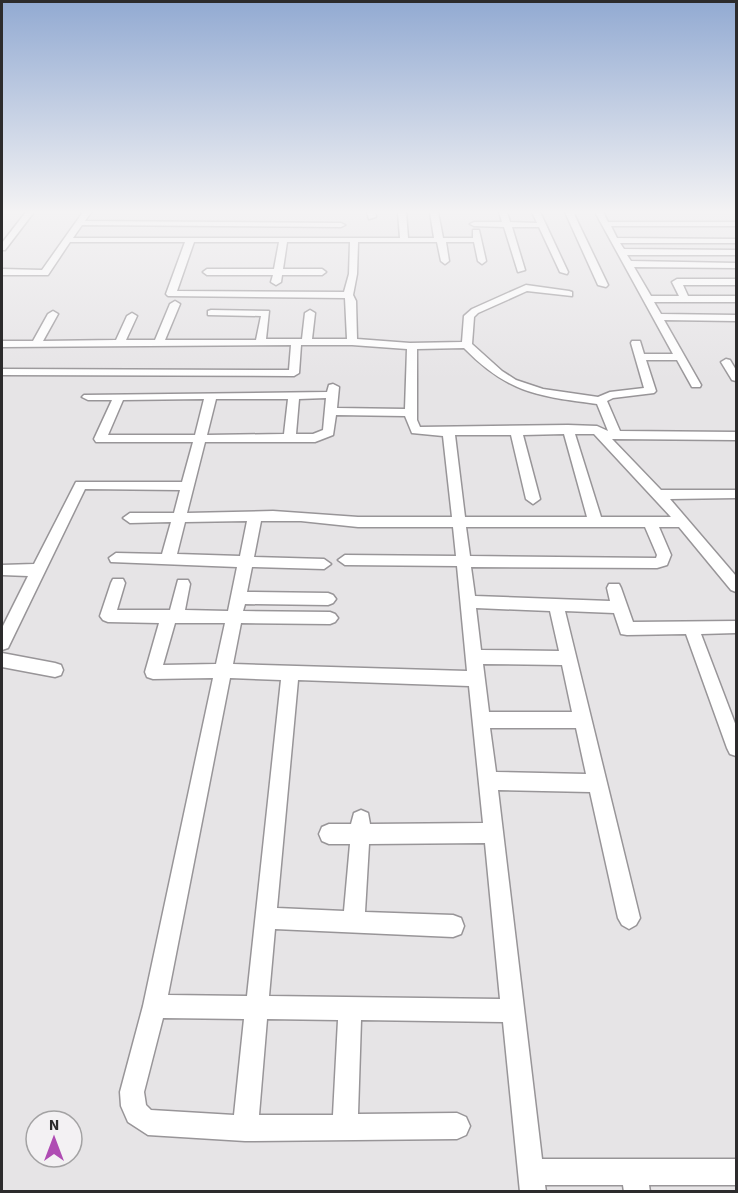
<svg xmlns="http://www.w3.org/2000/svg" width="738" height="1193" font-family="'Source Sans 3',sans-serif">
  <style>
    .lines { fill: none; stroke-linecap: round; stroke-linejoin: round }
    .minor-casing { stroke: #989598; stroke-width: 3 }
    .minor { fill: #fff; fill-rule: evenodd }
  </style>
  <rect width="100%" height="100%" fill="#e6e4e6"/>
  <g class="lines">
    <defs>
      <g id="minor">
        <path d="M26,212h8l-29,38h-3v-7z"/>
        <path d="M83,212h8l-6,9 256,2 4,2 -4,2 -259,-2 -9,13h327l-2,-26h8l2,26h26l-4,-26h8l5,26h30v-8h6l7,31 -4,3 -4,-3 -4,-19h-28l3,19 -4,3 -4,-3 -4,-19h-79l-1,32 -4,21 3,6 1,38 53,4 52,-1 2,-26 8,-7 54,-24 43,6 3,1v4l-45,-5 -49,22 -4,4 -2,27 30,27 14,9 27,9 55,8 12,-5 34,-4 -13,-45 1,-2h8l4,13h29l-78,-142h8l5,10h128v4h-125l6,12 119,1v4h-116l4,6 112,1v5h-109l4,6 105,2v5l-102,-1 17,29h28l-7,-14 5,-3h59v6h-53l5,11h48v6h-82l7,12 75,1v6l-72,-1 37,65 -1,2h-8l-15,-27h-31l10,31 -2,2 -41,5 -6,3 13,30 116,1v8l-124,-1 49,51h75v8l-66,1 66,77v16l-5,-2 -52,-63h-20l12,28 -4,10 -10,3 -186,-1 4,29 135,5 -3,-13 2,-4h10l2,4 12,34 103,-1v12l-35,1 35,92v30l-6,-2 -3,-6 -41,-114 -59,1 -6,-1 -7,-21 -49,-2 75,307 -4,7 -7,4 -7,-4 -4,-7 -28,-126 -92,-2 44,369h194v26h-87l1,7h-26l-1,-7h-78l1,7h-26l-17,-170 -142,-2 -3,94 99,-1 9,4 4,9 -4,9 -9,4 -212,2 -97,-6 -20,-13 -7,-16 -1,-14 23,-86 70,-328 -60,1 -6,-2 -2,-5 14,-49 -51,-1 -5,-2 -3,-4 11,-33 2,-4h10l2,4 -8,27h53l8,-30h10l2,4 -5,26 43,1 9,-44 -126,-5 -2,-4 7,-5 46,1 9,-32 -41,1 -7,-5 7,-5h44l6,-23 -95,-1 -77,159 -6,2v-22l26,-52 -26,-1v-10l32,-1 42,-82h106l11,-40h-97l-2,-3 18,-39h-24l-6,-3 2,-2 243,-3 2,-7 4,-1 6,3 -2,21 68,1 2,-60 -55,-4h-51l-2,28 -5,3 -292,-1v-6l287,1 2,-25 -289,2v-6h31l15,-27 5,-3 5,3 -15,27 73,-1 11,-24 5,-3 5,3 -11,24h29l15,-36 5,-3 5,3 -15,36h91l5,-24 -53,-1v-4l3,-1 58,1 -3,28h36l3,-26 5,-3 5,3 -3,26h35l-2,-41 -177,-2 -2,-2 19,-52h-115l-22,33h-46v-6l40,1zM194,242h85l-5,27h-67l-4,3 4,3h66l-2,7 5,3 5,-3 1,-7h40l4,-3 -4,-3h-39l4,-27h63l-1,32 -5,18 -167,-1zM464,348c44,45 73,48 133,56l11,27 -11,-5 -29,-1 -148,2 -3,-7v-71zM326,398l-3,32 -10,4h-17l3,-35zM204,399l-9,36h-87l15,-35zM216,399h72l-4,35 -77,1zM336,415l69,1 7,17 31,3 9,81h-94l-85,-6 -86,2 18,-71h110l18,-7zM564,434l23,83h-122l-10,-82h56l15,64 7,5 7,-5 -17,-64zM575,434h19l77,83h-70zM247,521l-7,35 -63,-2 8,-32zM261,521h40l57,6h95l3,29 -111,-1 -7,5 7,5 112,1 10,105 -234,-7 8,-41 89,1 5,-2 3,-4 -3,-4 -5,-2 -87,-1 2,-7 83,1 5,-2 3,-4 -3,-4 -5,-2 -81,-1 5,-25 72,2 7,-5 -7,-5 -70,-2zM466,527h179l12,28 -1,3 -186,-2zM476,608l74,3 9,40 -78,-1zM175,623h50l-9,41 -53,1zM483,664l79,1 10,47h-83zM230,678l51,2 -34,316 -79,-1zM298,680l171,6 14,137 -113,1 -2,-11 -7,-3 -7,3 -3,11h-22l-7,3 -3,7 3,7 7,3h21l-6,67 -67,-3zM490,728h86l10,46 -90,-2zM485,843l15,156 -231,-3 6,-67 178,8 8,-3 3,-8 -3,-8 -8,-3 -88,-3 4,-68zM163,1018l81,1 -10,96 -83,-5 -5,-5 -2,-13zM267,1019l71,1 -5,95h-74z"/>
        <path d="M367,212h8l1,5 -7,2z"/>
        <path d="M499,212h8l3,10 27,1 -5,-11h8l28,60 -1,2 -7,-2 -21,-45h-27l13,43 -7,2 -14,-45 -30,-1 -4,-2 4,-2h28z"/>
        <path d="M565,212h8l35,73 -2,2 -8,-2z"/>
        <path d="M726,359l4,1 6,10v11l-4,-1 -11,-18z"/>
        <path d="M2,653l53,10 6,2 2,5 -2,5 -6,2 -53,-10z"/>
      </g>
    </defs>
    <use href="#minor" class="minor-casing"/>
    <use href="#minor" class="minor"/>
  </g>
  <linearGradient id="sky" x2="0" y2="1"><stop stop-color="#92aad2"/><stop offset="0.56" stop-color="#f4f3f4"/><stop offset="1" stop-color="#f4f3f4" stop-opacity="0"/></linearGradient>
  <rect width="738" height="379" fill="url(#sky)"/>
  <rect width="738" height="1193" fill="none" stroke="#2c2b2c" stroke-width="6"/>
  <g transform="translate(54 1139)"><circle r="28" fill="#f3f1f3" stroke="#a3a2a3" stroke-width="1.5"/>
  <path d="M0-4.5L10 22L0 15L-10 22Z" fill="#af4cb3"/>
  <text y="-9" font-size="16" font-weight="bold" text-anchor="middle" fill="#2c2b2c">N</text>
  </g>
</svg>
